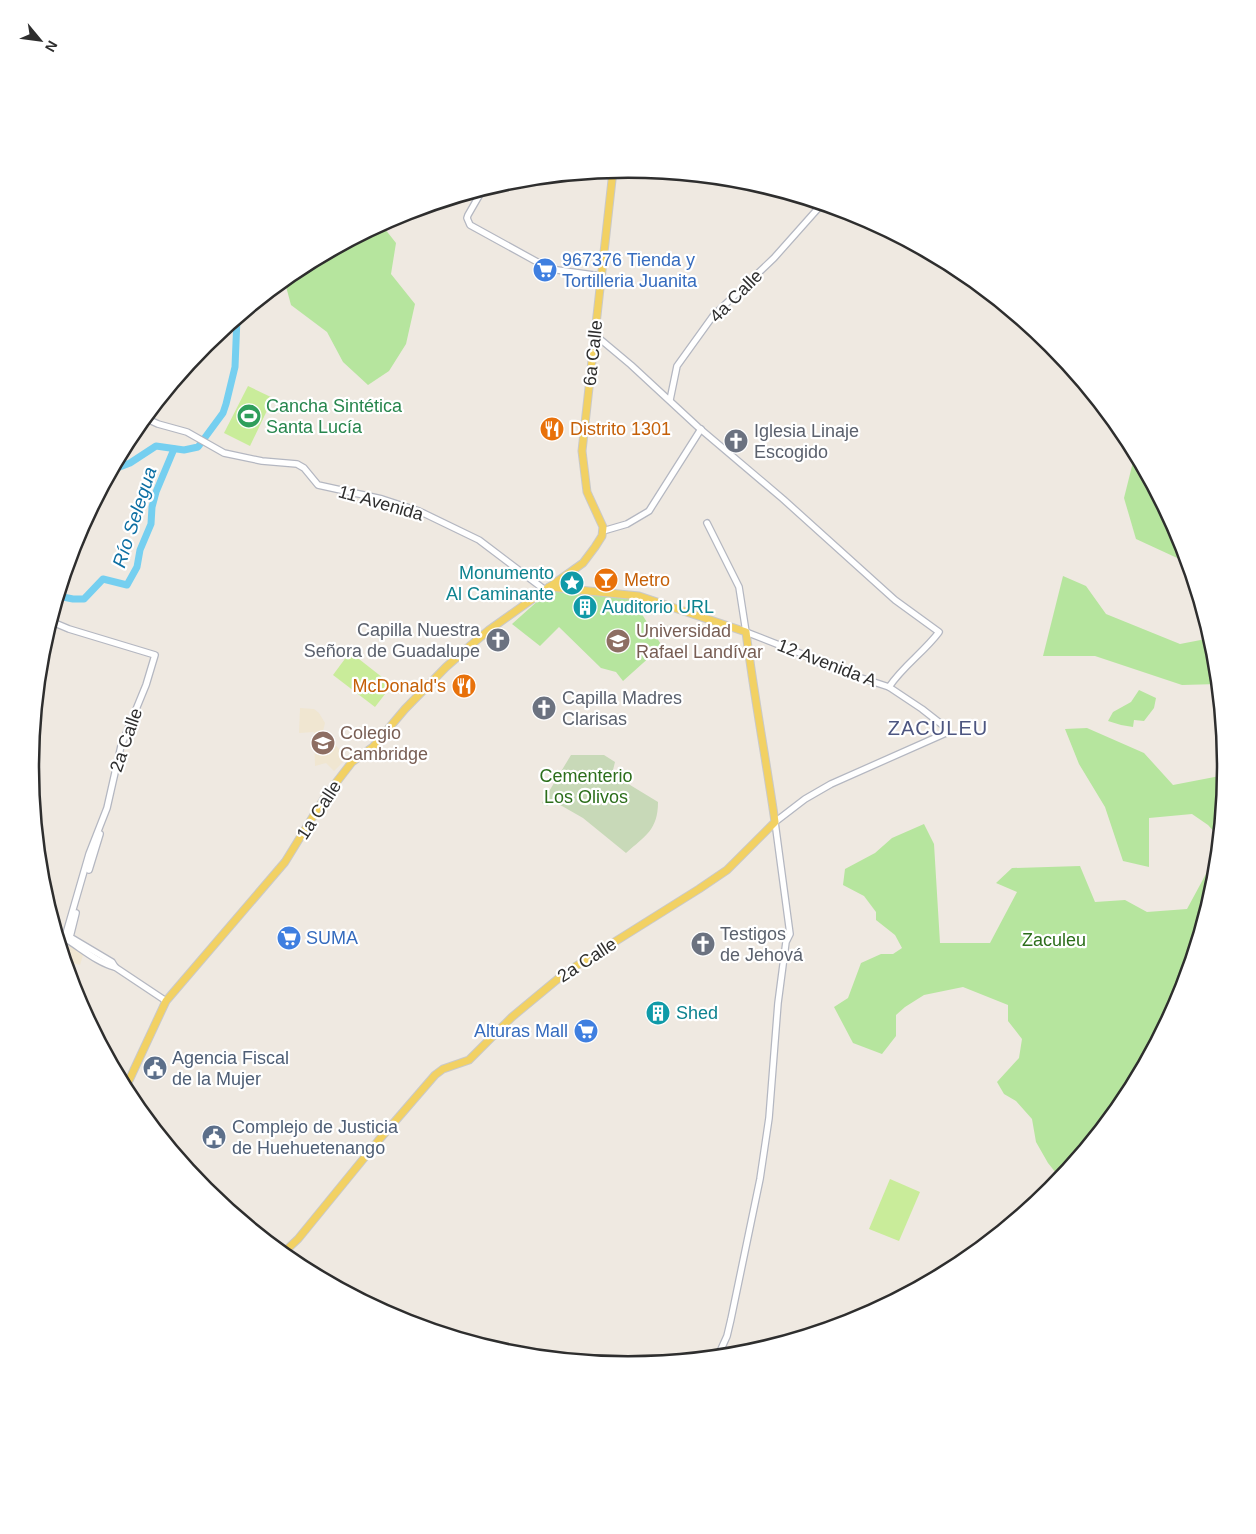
<svg xmlns="http://www.w3.org/2000/svg" width="1256" height="1534" font-family="Arial,sans-serif">
  <style>
    .education { fill: #f0e6d1 }
    .green { fill: #b6e59e }
    .cemetery { fill: #c8d9b8 }
    .pitch { fill: #c9ec9a }
    .lines { fill: none; stroke-linecap: round; stroke-linejoin: round }
    .river { stroke: #75cff0; stroke-width: 7 }
    .minor-casing { stroke: #b4b7c1; stroke-width: 8 }
    .major-casing { stroke: #c9c9c9; stroke-width: 9 }
    .minor { stroke: #fff; stroke-width: 5.5 }
    .major { stroke: #f2d163; stroke-width: 7 }
    .labels { text-anchor: middle; stroke-width: 4.5; stroke-linejoin: round; paint-order: stroke }
    .shop-label { font-size: 18px; fill: #366cbe; stroke: #fff; text-anchor: start }
    .street-label { font-size: 18px; fill: #2e2e2e; stroke: #fff }
    .leisure-label { font-size: 18px; fill: #27864d; stroke: #fff; text-anchor: start }
    .food-label { font-size: 18px; fill: #c56008; stroke: #fff; text-anchor: start }
    .worship-label { font-size: 18px; fill: #5b616d; stroke: #fff; text-anchor: start }
    .culture-label { font-size: 18px; fill: #0d838f; stroke: #fff; text-anchor: start }
    .education-label { font-size: 18px; fill: #785e54; stroke: #fff; text-anchor: start }
    .park-label { font-size: 18px; fill: #2c6e1b; stroke: #fff }
    .service-label { font-size: 18px; fill: #4e5e75; stroke: #fff; text-anchor: start }
    .water-label { font-size: 19px; font-style: italic; fill: #0d6fa3; stroke: #fff }
    .quarter-label { font-size: 20px; letter-spacing: 1px; fill: #4d5680; stroke: #fff }
    .rim { fill: none; stroke: #2e2e2e; stroke-width: 2.5 }
  </style>
  <rect width="100%" height="100%" fill="#efe9e1"/>
  <g class="education">
    <path d="M300,708l14,1 5,4 6,10 -2,8 24,27 -13,13 -8,-8 -11,3 -1,-34 -15,1z"/>
    <path d="M57,935l6,2 20,18 -3,10 -15,-4z"/>
  </g>
  <g class="green">
    <path d="M381,224l15,19 -5,31 24,30 -9,40 -17,27 -21,14 -25,-23 -16,-30 -36,-27 -7,-26 12,-9z"/>
    <path d="M1135,454l46,84 7,25 -52,-24 -12,-41z"/>
    <path d="M578,568l6,22 -33,-4z"/>
    <path d="M1063,576l23,10 20,28 74,30 31,-6 4,13 3,33 -36,1 -87,-29h-52z"/>
    <path d="M550,590l81,7 31,49 -39,35 -7,-9 -15,-4 -42,-41 -19,19 -28,-22z"/>
    <path d="M1139,690l17,8 -2,10 -10,13 -10,-1 -1,7 -12,-2 -13,-4 5,-9 18,-10z"/>
    <path d="M1087,728l57,25 29,32 52,-10 -6,62 -11,-12 -16,-11 -43,4v49l-26,-6 -18,-54 -26,-43 -14,-35z"/>
    <path d="M924,824l10,20 6,99h50l27,-51 -21,-9 16,-15 68,-2 15,36 30,-2 22,12 40,-3 20,-37 9,-2 -2,14 -34,112 -55,103 -65,79 -12,-15 -12,-21 -4,-23 -16,-18 -12,-7 -7,-12 22,-24 3,-19 -14,-18v-16l-45,-18 -39,8 -19,12 -9,8v21l-14,18 -29,-11 -19,-36 14,-9 13,-35 20,-9h12l9,-6 -7,-13 -19,-15v-8l-12,-16 -21,-11 2,-16 30,-16 17,-15z"/>
  </g>
  <path class="cemetery" d="M571,755h33l11,7 -3,12 46,28c0,28 -13,34 -32,51l-43,-35 -28,-16 -8,4 -5,-3z"/>
  <g class="pitch">
    <path d="M248,386l25,12 -23,48 -26,-13z"/>
    <path d="M350,652l42,33 -17,22 -42,-32z"/>
    <path d="M890,1179l30,13 -21,49 -30,-12z"/>
  </g>
  <g class="lines">
    <g class="river">
      <path d="M112,470l18,-7 26,-17 28,4 14,-3 25,-34 3,-9 9,-37 2,-49"/>
      <path d="M58,596l15,3h11l19,-20 24,6 10,-18 3,-17 11,-26 1,-17 4,-15 18,-43"/>
    </g>
    <defs>
      <g id="minor">
        <path d="M483,189l-15,26 -1,3 3,7 80,44 51,7"/>
        <path d="M594,334l37,31 67,62 85,72 112,101 44,32c-15,20 -36,34 -50,55"/>
        <path d="M670,400l7,-34 36,-50 61,-58 48,-54"/>
        <path d="M145,418l13,6 29,8 37,21 38,8 35,3 7,4 14,17 64,14 37,12 60,29 66,50"/>
        <path d="M707,523l32,64 7,45 56,22 23,12 64,21 33,22 23,18 1,6 -115,51 -26,15 -30,23 15,112 -4,8 -8,61 -9,115 -9,61 -29,140 -4,17 -9,20"/>
        <path d="M603,531l24,-7 22,-13 52,-82"/>
        <path d="M50,621l19,8 86,26 -9,30 -25,61 -14,62 -18,46 -24,83 1,2c15,9 32,24 49,28"/>
        <path d="M89,870l11,-36"/>
        <path d="M76,913l-6,24 42,25 3,5 51,34"/>
      </g>
      <g id="major">
        <path d="M125,1089l41,-88 119,-139 40,-65 27,-35 21,-15 32,-38 41,-42 25,-22 18,-15 94,-67 12,-16 7,-11 1,-9 -16,-35 -5,-41 31,-280"/>
        <path d="M283,1253l15,-14 80,-98 57,-66 8,-6 26,-9 43,-43 53,-44 134,-84 28,-19 48,-48c-9,-63 -21,-126 -29,-190l-107,-36 -90,-9"/>
      </g>
    </defs>
    <use href="#minor" class="minor-casing"/>
    <use href="#major" class="major-casing"/>
    <use href="#minor" class="minor"/>
    <use href="#major" class="major"/>
  </g>
  <defs>
    <symbol id="supermarket-disc" viewBox="-11 -11 22 22"><circle r="9.5" fill="#3f7fe0" stroke="#fff"/><path d="M-6-5.5h2.5l.6 2H6L4.5 2H-2.5L-4.4-4H-6ZM-1.5 3.2a1.3 1.3 0 1 0 .1 0ZM3 3.2a1.3 1.3 0 1 0 .1 0Z" fill="#fff"/></symbol>
    <symbol id="stadium-disc" viewBox="-11 -11 22 22"><circle r="9.5" fill="#2e9e5b" stroke="#fff"/><path d="M0-5a6.5 5 0 1 0 0 10a6.5 5 0 1 0 0-10ZM-3.5-1.8h7v3.6h-7Z" fill="#fff"/></symbol>
    <symbol id="restaurant-disc" viewBox="-11 -11 22 22"><circle r="9.5" fill="#e8710a" stroke="#fff"/><path d="M-5-6h1v4h1v-4h1v4h1v-4h1v5L-1.5 .5V6h-2V.5L-5-1ZM5-6V6H3V1.5H1.5Q1.5-4 5-6Z" fill="#fff"/></symbol>
    <symbol id="church-disc" viewBox="-11 -11 22 22"><circle r="9.5" fill="#6b7280" stroke="#fff"/><path d="M-1.2-6h2.4v3.5h3.3v2.4h-3.3V6h-2.4V-.1h-3.3v-2.4h3.3Z" fill="#fff"/></symbol>
    <symbol id="bar-disc" viewBox="-11 -11 22 22"><circle r="9.5" fill="#e8710a" stroke="#fff"/><path d="M-6-5H6L.8 .8V4.5H3.5V6h-7V4.5H-.8V.8Z" fill="#fff"/></symbol>
    <symbol id="sight-disc" viewBox="-11 -11 22 22"><circle r="9.5" fill="#0f9aa8" stroke="#fff"/><path d="M0-6L1.8-2.2L6-1.7L2.9 1.2L3.7 5.4L0 3.3L-3.7 5.4L-2.9 1.2L-6-1.7L-1.8-2.2Z" fill="#fff"/></symbol>
    <symbol id="building-disc" viewBox="-11 -11 22 22"><circle r="9.5" fill="#0f9aa8" stroke="#fff"/><path d="M-4-6H4V6H1V3H-1V6H-4ZM-2.5-4.3h1.7v1.8h-1.7ZM.8-4.3h1.7v1.8H.8ZM-2.5-1h1.7V.8h-1.7ZM.8-1h1.7V.8H.8Z" fill="#fff"/></symbol>
    <symbol id="university-disc" viewBox="-11 -11 22 22"><circle r="9.5" fill="#8d6e63" stroke="#fff"/><path d="M0-5L7-2L0 1L-7-2ZM-4 1L0 2.5L4 1V4Q0 6-4 4Z" fill="#fff"/></symbol>
    <symbol id="school-disc" viewBox="-11 -11 22 22"><circle r="9.5" fill="#8d6e63" stroke="#fff"/><path d="M0-5L7-2L0 1L-7-2ZM-4 1L0 2.5L4 1V4Q0 6-4 4Z" fill="#fff"/></symbol>
    <symbol id="civic-disc" viewBox="-11 -11 22 22"><circle r="9.5" fill="#5c6f8a" stroke="#fff"/><path d="M-.6-6.5H3V-4.5H.6V-3L4-1V1h2V6H-6V1h2V-1L-.6-3ZM-1.2 2.5V6h2.4V2.5Z" fill="#fff"/></symbol>
  </defs>
  <g fill-rule="evenodd">
    <use href="#supermarket-disc" x="531" y="256" width="28" height="28"/>
    <use href="#stadium-disc" x="235" y="402" width="28" height="28"/>
    <use href="#restaurant-disc" x="538" y="415" width="28" height="28"/>
    <use href="#church-disc" x="722" y="427" width="28" height="28"/>
    <use href="#bar-disc" x="592" y="566" width="28" height="28"/>
    <use href="#sight-disc" x="558" y="569" width="28" height="28"/>
    <use href="#building-disc" x="571" y="593" width="28" height="28"/>
    <use href="#church-disc" x="484" y="626" width="28" height="28"/>
    <use href="#university-disc" x="604" y="627" width="28" height="28"/>
    <use href="#restaurant-disc" x="450" y="672" width="28" height="28"/>
    <use href="#church-disc" x="530" y="694" width="28" height="28"/>
    <use href="#school-disc" x="309" y="729" width="28" height="28"/>
    <use href="#supermarket-disc" x="275" y="924" width="28" height="28"/>
    <use href="#church-disc" x="689" y="930" width="28" height="28"/>
    <use href="#building-disc" x="644" y="999" width="28" height="28"/>
    <use href="#supermarket-disc" x="572" y="1017" width="28" height="28"/>
    <use href="#civic-disc" x="141" y="1054" width="28" height="28"/>
    <use href="#civic-disc" x="200" y="1123" width="28" height="28"/>
  </g>
  <g class="labels">
    <g class="shop-label">
      <text x="562" y="266">967376 Tienda y<tspan x="562" dy="21">Tortilleria Juanita</tspan></text>
      <text x="306" y="944">SUMA</text>
      <text x="568" y="1037" text-anchor="end">Alturas Mall</text>
    </g>
    <g class="street-label">
      <text transform="translate(736 296) rotate(-45)" y="6">4a Calle</text>
      <text transform="translate(593 353) rotate(-84)" y="6">6a Calle</text>
      <text transform="translate(381 503) rotate(16)" y="6">11 Avenida</text>
      <text transform="translate(827 663) rotate(21)" y="6">12 Avenida A</text>
      <text transform="translate(126 740) rotate(-71)" y="6">2a Calle</text>
      <text transform="translate(319 810) rotate(-57)" y="6">1a Calle</text>
      <text transform="translate(587 960) rotate(-33)" y="6">2a Calle</text>
    </g>
    <g class="leisure-label">
      <text x="266" y="412">Cancha Sintética<tspan x="266" dy="21">Santa Lucía</tspan></text>
    </g>
    <g class="food-label">
      <text x="570" y="435">Distrito 1301</text>
      <text x="624" y="586">Metro</text>
      <text x="446" y="692" text-anchor="end">McDonald's</text>
    </g>
    <g class="worship-label">
      <text x="754" y="437">Iglesia Linaje<tspan x="754" dy="21">Escogido</tspan></text>
      <text x="480" y="636" text-anchor="end">Capilla Nuestra<tspan x="480" dy="21">Señora de Guadalupe</tspan></text>
      <text x="562" y="704">Capilla Madres<tspan x="562" dy="21">Clarisas</tspan></text>
      <text x="720" y="940">Testigos<tspan x="720" dy="21">de Jehová</tspan></text>
    </g>
    <g class="culture-label">
      <text x="554" y="579" text-anchor="end">Monumento<tspan x="554" dy="21">Al Caminante</tspan></text>
      <text x="602" y="613">Auditorio URL</text>
      <text x="676" y="1019">Shed</text>
    </g>
    <g class="education-label">
      <text x="636" y="637">Universidad<tspan x="636" dy="21">Rafael Landívar</tspan></text>
      <text x="340" y="739">Colegio<tspan x="340" dy="21">Cambridge</tspan></text>
    </g>
    <g class="park-label">
      <text x="586" y="782">Cementerio<tspan x="586" dy="21">Los Olivos</tspan></text>
      <text x="1054" y="946">Zaculeu</text>
    </g>
    <g class="service-label">
      <text x="172" y="1064">Agencia Fiscal<tspan x="172" dy="21">de la Mujer</tspan></text>
      <text x="232" y="1133">Complejo de Justicia<tspan x="232" dy="21">de Huehuetenango</tspan></text>
    </g>
    <g class="water-label">
      <text transform="translate(134 517) rotate(-72)" y="7">Río Selegua</text>
    </g>
    <g class="quarter-label">
      <text x="938" y="735">ZACULEU</text>
    </g>
  </g>
  <path d="M0 0H1256V1534H0ZM39 767a589 589 0 1 1 1178 0a589 589 0 1 1-1178 0Z" fill="#fff" fill-rule="evenodd"/>
  <path class="rim" d="M39 767a589 589 0 1 1 1178 0a589 589 0 1 1-1178 0Z"/>
  <g transform="translate(40 40) rotate(119)" stroke="#ffffff" stroke-width="4" paint-order="stroke">
  <path d="M0-4L9 19L0 12L-9 19Z" fill="#2e2e2e"/>
  <text y="-8" font-size="14" font-weight="bold" text-anchor="middle" fill="#2e2e2e">N</text>
  </g>
</svg>
